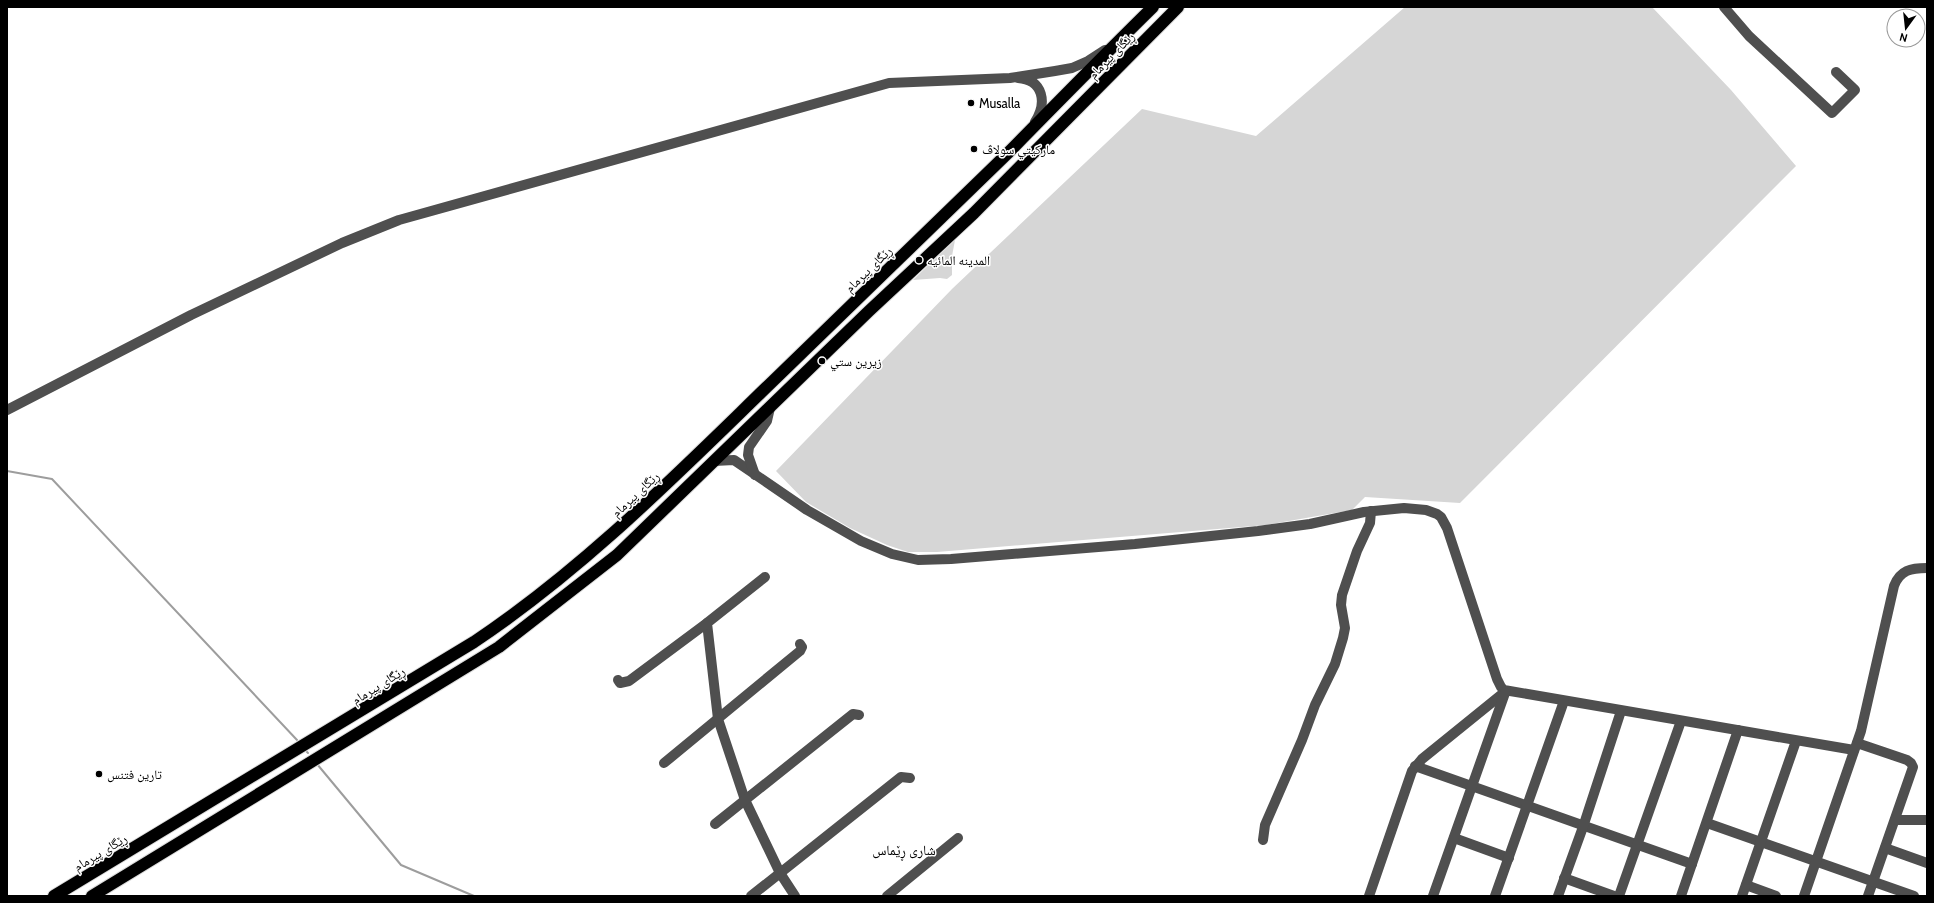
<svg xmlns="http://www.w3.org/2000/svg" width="1934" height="903" font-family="Cabin,'Noto Naskh Arabic',sans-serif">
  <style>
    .green { fill: #d6d6d6 }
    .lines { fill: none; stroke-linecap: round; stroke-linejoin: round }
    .stream { stroke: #9d9d9d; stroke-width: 2 }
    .highway-casing { stroke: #dbdbdb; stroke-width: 14 }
    .minor { stroke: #4f4f4f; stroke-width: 10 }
    .highway { stroke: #000; stroke-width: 12 }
    .poi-dot { fill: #000; stroke: #fff; stroke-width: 1.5 }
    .labels { text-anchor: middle; stroke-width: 3; stroke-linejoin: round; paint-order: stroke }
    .street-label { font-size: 13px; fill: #000; stroke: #fff }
    .poi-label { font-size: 13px; fill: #000; stroke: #fff; text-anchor: start }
    .neighbourhood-label { font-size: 14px; fill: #000; stroke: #fff }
  </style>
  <rect width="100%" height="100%" fill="#fff"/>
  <g class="green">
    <path d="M1405,7h247l79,83 65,76 -336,337 -95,-6 -13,13 -86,15 -329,27h-29l-21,-7 -37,-17 -44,-26 -30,-31 176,-182 190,-180 114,27z"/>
    <path d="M955,240l-3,16v19l-5,4 -7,-1 -27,2z"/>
  </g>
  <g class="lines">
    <g class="stream">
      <path d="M7,471l45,8 245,261"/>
      <path d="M306,751l2,2"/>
      <path d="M317,764l84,101 73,31"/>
    </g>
    <defs>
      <g id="highway">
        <path d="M54,896l420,-254c111,-74 204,-169 299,-261 78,-76 157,-152 235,-228 48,-49 96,-98 145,-146"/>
        <path d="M92,896l407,-249 118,-92 252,-244 105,-98 204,-206"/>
      </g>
    </defs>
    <use href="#highway" class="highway-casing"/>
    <g class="minor">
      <path d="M1724,7l25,29 83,77 23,-23 -19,-18"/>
      <path d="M1018,78c26,2 29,25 17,44"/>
      <path d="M7,410l184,-95 151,-72 57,-23 490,-137 121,-5 45,-7 17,-3 16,-7 17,-11"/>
      <path d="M714,461l20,-1 73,50 54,31 31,13 26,6 33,-1 184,-15 123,-13 52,-7 54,-12 40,-4 22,2 11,4 4,3 6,11 50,151 4,8 3,3 350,60"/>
      <path d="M755,475l-7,-20 1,-8 18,-26 3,-13"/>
      <path d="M765,577l-58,46 11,96 27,81 35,73 15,23"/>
      <path d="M618,680l2,3 9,-2 78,-58"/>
      <path d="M1857,743l50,17 4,3 2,4 -45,129"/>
      <path d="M664,763l136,-112 2,-4 -2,-3"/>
      <path d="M1415,766l277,98"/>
      <path d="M1895,820h32"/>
      <path d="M1707,823l207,73"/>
      <path d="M715,824l138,-110 6,1"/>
      <path d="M1454,838l55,20"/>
      <path d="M1263,840l2,-15 37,-85 13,-35 20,-41 8,-26 2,-10 -4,-23 1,-10 15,-44 13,-28 1,-12"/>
      <path d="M1885,848l42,15"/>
      <path d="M1564,878l50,18"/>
      <path d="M1746,885l30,11"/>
      <path d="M751,896l150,-119 9,1"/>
      <path d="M887,896l71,-58"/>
      <path d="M1369,896l43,-125 10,-12 84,-68"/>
      <path d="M1433,896l72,-203"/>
      <path d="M1495,896l69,-195"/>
      <path d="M1558,896l25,-69 38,-116"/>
      <path d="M1619,896l62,-175"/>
      <path d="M1681,896l57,-166"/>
      <path d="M1742,896l54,-155"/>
      <path d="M1804,896l57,-165 33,-145c6,-16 17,-18 33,-18"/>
    </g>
    <use href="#highway" class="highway"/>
  </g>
  <g class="poi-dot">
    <circle cx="971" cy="103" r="4"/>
    <circle cx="974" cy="149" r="4"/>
    <circle cx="919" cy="260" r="4"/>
    <circle cx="822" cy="361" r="4"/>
    <circle cx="99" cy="774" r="4"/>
  </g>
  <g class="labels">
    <g class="street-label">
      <text transform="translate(1111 55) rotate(-46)" y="5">ڕێگای پیرمام</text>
      <text transform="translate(868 269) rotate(-44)" y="5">ڕێگای پیرمام</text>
      <text transform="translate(635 494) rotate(-43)" y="5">ڕێگای پیرمام</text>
      <text transform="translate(378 685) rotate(-32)" y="5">ڕێگای پیرمام</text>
      <text transform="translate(100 852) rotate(-31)" y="5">ڕێگای پیرمام</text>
    </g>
    <g class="poi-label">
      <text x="979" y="108">Musalla</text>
      <text x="982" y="154">ماركيتي سولاڤ</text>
      <text x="927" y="265">المدينه المائيه</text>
      <text x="830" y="366">زيرين ستي</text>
      <text x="107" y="779">تارين فتنس</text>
    </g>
    <g class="neighbourhood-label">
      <text x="904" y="855">شاری ڕێماس</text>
    </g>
  </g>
  <rect width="1934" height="903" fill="none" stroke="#000000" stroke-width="16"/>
  <g transform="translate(1906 28) rotate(195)"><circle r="19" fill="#ffffff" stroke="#999999"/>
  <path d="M0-3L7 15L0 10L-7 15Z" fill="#000000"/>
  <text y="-6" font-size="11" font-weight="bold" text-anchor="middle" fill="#000000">N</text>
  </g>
</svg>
